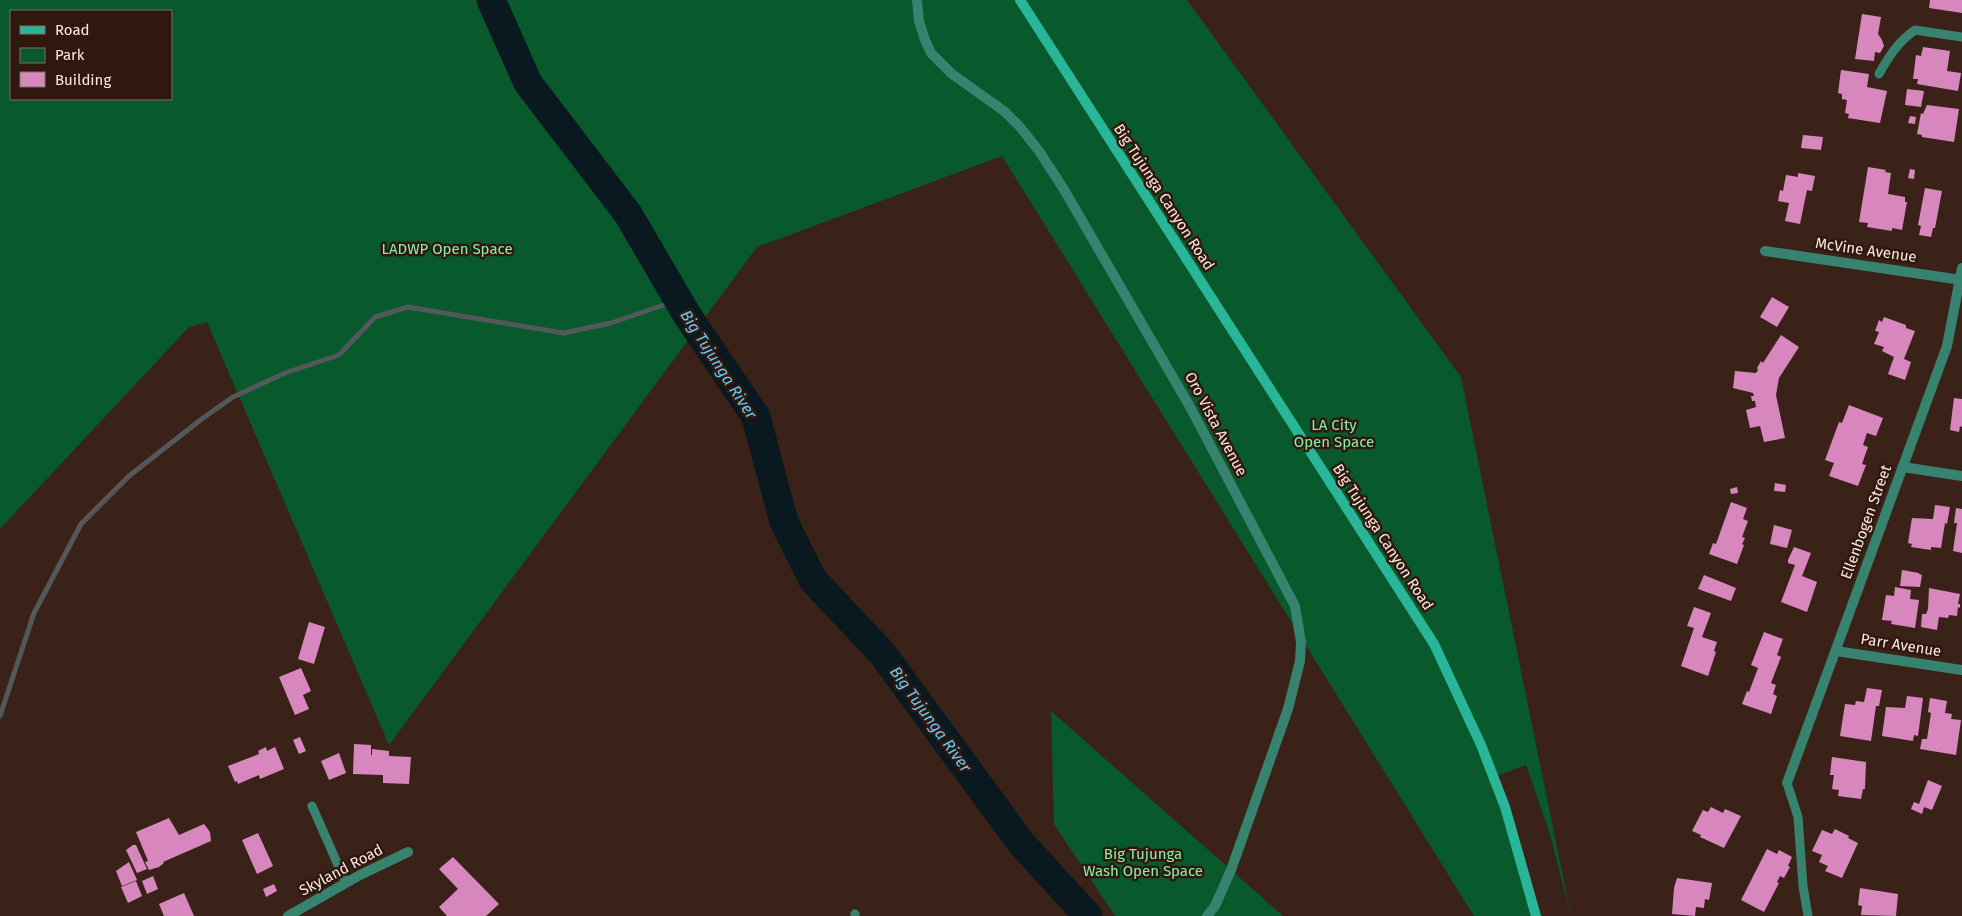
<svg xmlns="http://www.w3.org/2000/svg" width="1962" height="916" font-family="'Fira Sans',sans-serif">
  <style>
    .green { fill: #08592b; fill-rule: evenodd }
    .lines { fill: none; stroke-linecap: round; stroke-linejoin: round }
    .stream { stroke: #53585a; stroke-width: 5 }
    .river { stroke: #0a191f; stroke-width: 29 }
    .building { fill: #d787be }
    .lane { stroke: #378370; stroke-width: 9 }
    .street { stroke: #378370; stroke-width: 10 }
    .secondary { stroke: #29b698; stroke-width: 10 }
    .labels { text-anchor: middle; stroke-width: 5; stroke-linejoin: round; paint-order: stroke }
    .street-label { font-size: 15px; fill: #fceae3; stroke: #31180e }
    .park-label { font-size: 15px; fill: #83f2a3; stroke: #31180e }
    .water-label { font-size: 16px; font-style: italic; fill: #5fcefd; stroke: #31180e }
  </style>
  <rect width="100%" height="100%" fill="#3b2218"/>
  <g class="green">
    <path d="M0,0h1187l274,377 110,539 -21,-82 -24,-69 -30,11 41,140h-63l-472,-760 -245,91 -368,498 -182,-423 -18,5 -189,202zM11,11h160v88h-160z"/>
    <path d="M1051,711l232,205h-168l-61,-92z"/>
  </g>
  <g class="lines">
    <path class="stream" d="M0,716l34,-103 47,-89 48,-48 74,-58 30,-21 52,-24 54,-18 36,-38 33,-10 156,26 47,-10 67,-23"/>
    <path class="river" d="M491,0l37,83 100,131 59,101 69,102 28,105 29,58 69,73 139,190 67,73"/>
  </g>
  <g class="building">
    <path d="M1930,0h32v13l-33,-5z"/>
    <path d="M1862,14l19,3 -3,17 4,6 2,6 -4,7 -5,-1 -1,9 -19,-2z"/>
    <path d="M1923,47l27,4 -3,20 14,2 -3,18 -41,-7 1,-5h-5l3,-24 5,1z"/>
    <path d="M1841,70l28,4 -2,13 20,4 -7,32 -32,-5 1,-4 -4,-1 2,-13 -5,-1v-5l-4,-1z"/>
    <path d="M1907,89l17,2 -3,16 -16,-2z"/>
    <path d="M1927,105l32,4 -5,33 -32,-5v-2l-5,-1 4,-21 2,1z"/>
    <path d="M1910,116l6,1 -1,7 -7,-1z"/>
    <path d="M1803,135l20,2 -2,13 -20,-2z"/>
    <path d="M1868,167l18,3 -1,2 6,1 -3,21 17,3v5h2l-5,28 -10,-2v3l-25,-4 1,-4 -9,-1z"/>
    <path d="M1910,169l5,1 -1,9 -6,-1z"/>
    <path d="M1798,173l17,3 -3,15 -5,-1 -7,34 -15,-3 4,-18 -11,-2 2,-11 3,1 3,-16 12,2z"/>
    <path d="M1925,188l17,3 -7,37h-2l-2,9 -12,-2 2,-9 -3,-1z"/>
    <path d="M1772,297l17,10 -12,20 -17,-10z"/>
    <path d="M1884,317l22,8v3l9,3 -11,28 7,3 -6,18 -17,-6 6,-17 -12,-6 2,-4 -10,-3 5,-12 -4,-1 4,-11 3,2z"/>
    <path d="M1781,335l18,12 -20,31 -3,17 9,43 -21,4 -4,-16 -10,2 -4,-18 10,-3 -1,-6h-3l-1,-5h3l-1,-3 -20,-5 2,-17 21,2 2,-3 -1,-2 4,-7 2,2z"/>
    <path d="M1954,398l8,1v28l-2,-1 -1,6 -9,-2z"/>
    <path d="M1849,405l34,13 -7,18 -9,-3 -4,12 5,2 -6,17 4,1 -8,21 -29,-10 5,-13 -9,-3 14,-38 3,1z"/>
    <path d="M1775,483l11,2 -1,7 -11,-1z"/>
    <path d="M1737,487l1,6 -7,1 -1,-5z"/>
    <path d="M1731,502l16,6 -4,11 5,2 -6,16 3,1 -3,6 2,1 -7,19 -28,-10 4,-11 3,1z"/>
    <path d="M1935,505l15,2 -3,17 -2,-1 -4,25 -10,-1v3l-20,-3 1,-3 -4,-1 4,-25 21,1z"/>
    <path d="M1956,508l6,1v44l-9,-2 4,-28h-3z"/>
    <path d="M1774,525l18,5 -5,18 -17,-4z"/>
    <path d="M1794,547l17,6 -9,23 15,6 -10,30 -26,-10 14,-37 -7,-2v-3z"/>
    <path d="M1902,570l17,3v1l3,1 -2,12 -20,-1z"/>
    <path d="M1704,575l32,13 -5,13 -33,-12z"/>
    <path d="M1895,587l16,3 -1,9 9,1 -4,28 -24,-4 1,-3 -10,-1 4,-25 8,1z"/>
    <path d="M1929,588l31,6 -2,10h2v4l-2,-1 -1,9 -8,-1 -1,3 -9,-1 -2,13 -16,-3 1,-13h4l2,-5z"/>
    <path d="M1694,607l17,6 -9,24 15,5 -3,9 2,1 -8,24 -27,-10 13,-38 -7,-2z"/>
    <path d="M309,622l16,5 -11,37 -16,-5z"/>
    <path d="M1764,632l19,7 -6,16 4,2 -10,26 5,2 -3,9 4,2 -6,18 -29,-10 5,-13 2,1 9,-24 -7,-3z"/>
    <path d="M301,668l10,23 -8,4 6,14 -14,6 -16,-38z"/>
    <path d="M1867,688l15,2 -3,16h-3l-5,35 -31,-5 5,-32 10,1 1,-4 8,1z"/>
    <path d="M1907,696l16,2 -5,38 -4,-1 -1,6 -31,-5 4,-29 19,1z"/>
    <path d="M1930,698l17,3 -2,12 7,1 -1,5 10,1 -5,35 -36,-6 2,-10h5l4,-26 -3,-1z"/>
    <path d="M300,737l6,14 -7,3 -6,-14z"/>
    <path d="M354,744l17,1v10h1v-6l17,2v5l22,1 -2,27 -26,-1v-8l-30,-1z"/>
    <path d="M266,747l1,4 8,-4 9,22 -24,10 -1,-4 -21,9 -1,-3 -2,1 -7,-16 31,-12 -1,-3z"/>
    <path d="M339,753l7,20 -17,7 -8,-19z"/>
    <path d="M1832,757l34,5 -1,27h-2l-2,10 -23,-3 1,-6 -7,-1 2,-14h-4z"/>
    <path d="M1928,780l14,6 -10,24 -8,-3 -2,7 -11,-5 3,-7 5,2z"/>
    <path d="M1711,807l12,6 2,-4 16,7 -17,32 -24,-11 1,-2 -9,-4 11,-21 5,2z"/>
    <path d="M169,818l10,17 25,-11 6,8 1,9 -48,21 1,1 -5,4 -10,3 -4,-8 3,-1 -12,-29z"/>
    <path d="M1835,829l14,7 -1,2 10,5 -16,35 -17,-7 3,-5 -9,-4 3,-7 -10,-4 10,-21 10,4z"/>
    <path d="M258,833l15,33 -16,8 -15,-34z"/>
    <path d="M133,845h3l11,24 -10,4 -11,-23z"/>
    <path d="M1767,849l10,5 2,-4 13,7 -4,9 2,1 -6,11 -4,-2 -3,6 2,1 -15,29 -23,-12z"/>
    <path d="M453,857l46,47 -13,12h-39l-8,-9 19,-18 -19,-20z"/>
    <path d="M129,862l8,18 -15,6 -6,-15z"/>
    <path d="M153,876l5,13 -11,5 -5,-13z"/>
    <path d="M1677,878l35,5 -3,17 -4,-1 -1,9 -8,-1 -1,9 -23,-2 2,-26z"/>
    <path d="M136,881l6,15 -14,7 -7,-16z"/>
    <path d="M274,884l3,7 -11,6 -3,-8z"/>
    <path d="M1860,888l38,6 -2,22 -35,-1 1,-9 -4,-1z"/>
    <path d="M184,893l10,23h-30l-5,-12z"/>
  </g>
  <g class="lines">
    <g class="lane">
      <path d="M1879,74c10,-18 19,-32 36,-44l47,7"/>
      <path d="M1787,783l11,34 5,69 5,30"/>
      <path d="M312,806l34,77"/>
      <path d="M855,916v-2"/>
    </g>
    <g class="street">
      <path d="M917,0l2,21 6,19 6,13 21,21 52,37 16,16 19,24 24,37 126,217 106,201 6,36 -1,19 -12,48 -57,161 -16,36 -8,10"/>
      <path d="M1765,251l197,29"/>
      <path d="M1903,467l59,9"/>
      <path d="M1836,651l126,19"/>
      <path d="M1787,783l160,-437 15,-78"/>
      <path d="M288,916l72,-41 48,-23"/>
    </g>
    <path class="secondary" d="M1020,0l414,644 47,101 24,62 31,109"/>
  </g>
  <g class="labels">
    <g class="street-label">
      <text transform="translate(1164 197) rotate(57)" y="5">Big Tujunga Canyon Road</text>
      <text transform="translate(1866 250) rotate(8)" y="5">McVine Avenue</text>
      <text transform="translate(1216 424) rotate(62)" y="5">Oro Vista Avenue</text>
      <text transform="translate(1866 522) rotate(-70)" y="5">Ellenbogen Street</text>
      <text transform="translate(1383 537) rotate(57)" y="5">Big Tujunga Canyon Road</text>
      <text transform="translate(1901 645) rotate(9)" y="5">Parr Avenue</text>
      <text transform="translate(341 870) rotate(-28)" y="5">Skyland Road</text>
    </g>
    <g class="park-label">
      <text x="447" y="254">LADWP Open Space</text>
      <text x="1334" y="430">LA City<tspan x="1334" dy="17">Open Space</tspan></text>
      <text x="1143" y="859">Big Tujunga<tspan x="1143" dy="17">Wash Open Space</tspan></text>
    </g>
    <g class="water-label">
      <text transform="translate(719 364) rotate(57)" y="6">Big Tujunga River</text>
      <text transform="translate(931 719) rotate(54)" y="6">Big Tujunga River</text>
    </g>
  </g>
  <rect x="10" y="10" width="162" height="90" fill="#31180e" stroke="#826c63"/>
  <rect x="20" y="26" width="25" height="8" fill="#29b698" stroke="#826c63"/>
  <text x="55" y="35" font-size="15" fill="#fceae3">Road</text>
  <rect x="20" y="48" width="25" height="15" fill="#08592b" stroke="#826c63"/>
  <text x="55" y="60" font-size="15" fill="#fceae3">Park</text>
  <rect x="20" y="72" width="25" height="15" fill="#d787be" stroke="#826c63"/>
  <text x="55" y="85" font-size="15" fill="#fceae3">Building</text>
</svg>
